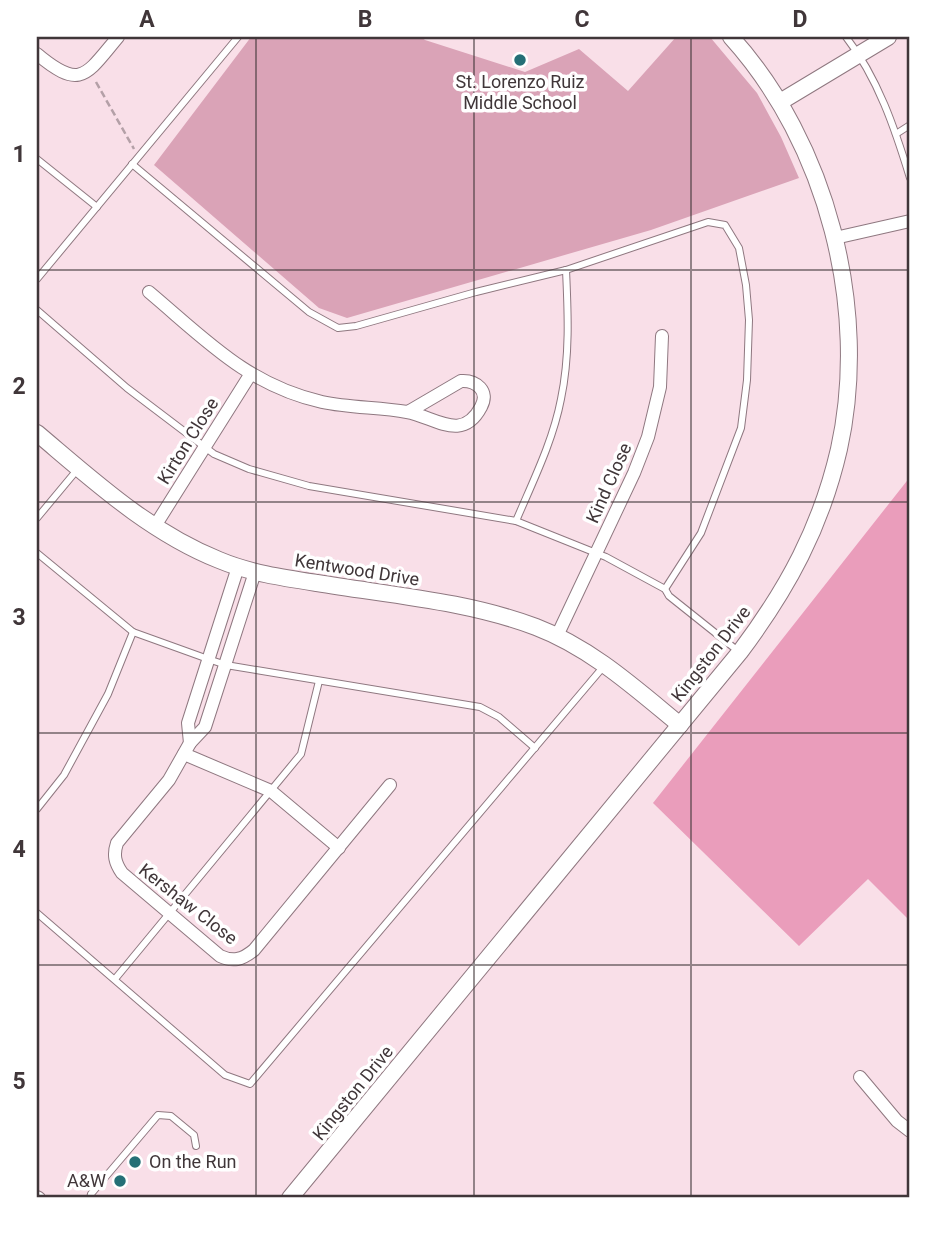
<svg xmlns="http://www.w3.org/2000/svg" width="947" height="1235" font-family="Roboto,sans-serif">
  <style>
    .green { fill: #daa3b7 }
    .forest { fill: #ea9dbb }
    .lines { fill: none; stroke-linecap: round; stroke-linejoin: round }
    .service-casing { stroke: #8f7880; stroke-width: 8 }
    .minor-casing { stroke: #8f7880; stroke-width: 14 }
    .tertiary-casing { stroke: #8f7880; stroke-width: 18 }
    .path { stroke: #b4a0a7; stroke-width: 2.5; stroke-dasharray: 7 3.5; stroke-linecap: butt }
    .service { stroke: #fff; stroke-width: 6 }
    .minor { stroke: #fff; stroke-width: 12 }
    .tertiary { stroke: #fff; stroke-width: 16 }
    .grid { fill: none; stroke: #403639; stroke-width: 2; stroke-opacity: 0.55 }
    .poi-dot { fill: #256f76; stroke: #fff; stroke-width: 2.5 }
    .labels { text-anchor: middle; stroke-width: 7; stroke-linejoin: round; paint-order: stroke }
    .poi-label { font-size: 18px; fill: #403639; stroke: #fff }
    .street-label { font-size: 18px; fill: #403639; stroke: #fff }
    .neatline { fill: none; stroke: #403639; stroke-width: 2.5 }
    .grid-label { font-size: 23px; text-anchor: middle; font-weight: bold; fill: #403639 }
  </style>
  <rect width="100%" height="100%" fill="#f9dfe8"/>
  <path class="green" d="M251,37h170l4,3 100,32 54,-23 49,42 48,-54h34l47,56 24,44 18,41 -148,52 -304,88 -28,-10 -165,-143z"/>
  <path class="forest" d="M910,477v444l-42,-42 -69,67 -146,-143z"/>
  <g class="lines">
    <defs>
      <g id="service">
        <path d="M846,37c32,41 49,92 64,141"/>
        <path d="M896,134l14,-9"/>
        <path d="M37,159l60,48"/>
        <path d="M132,164l177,148 29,16 18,-2 120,-34 90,-22 142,-48 17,3 14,23 7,37 3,35 -2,60 -6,48 -40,105 -36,56"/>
        <path d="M37,279l201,-242"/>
        <path d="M37,310l90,78 87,66 35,15 60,17 207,35 90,36 59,32 4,7 69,55"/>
        <path d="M37,518l40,-48"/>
        <path d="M516,521c17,-40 37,-80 45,-122 9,-43 7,-86 5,-129"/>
        <path d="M37,553l96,79 75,27 18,6 254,42 19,10 36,31"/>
        <path d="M37,809l27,-34 44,-81 25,-62"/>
        <path d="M37,913l188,162 25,9 354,-418"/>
        <path d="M115,979l186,-225 18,-73"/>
        <path d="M90,1198l1,-4 67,-79 13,1 23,19 2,11"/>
      </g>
      <g id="minor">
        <path d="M37,54c44,37 49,21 81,-17"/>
        <path d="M835,238l75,-17"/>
        <path d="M149,292c56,47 98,93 173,110 28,6 57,5 85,10 28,5 55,31 74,-5 9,-16 -5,-27 -20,-26l-53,31"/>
        <path d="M155,526l95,-151"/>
        <path d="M255,572l-50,155 -15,16 -21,37 -52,63c-4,12 -2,20 5,30l98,83c13,6 22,4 34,-6l136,-165"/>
        <path d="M557,636l77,-163 14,-36 12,-50 2,-51"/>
        <path d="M190,743l-2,-20 50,-156"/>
        <path d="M184,754l87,37 68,57"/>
        <path d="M860,1077l37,44 13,10"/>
        <path d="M37,1197l2,1"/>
      </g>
      <g id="tertiary">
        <path d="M780,102l108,-65"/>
        <path d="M37,433c57,48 112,99 182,127 31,13 65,18 98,23 72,12 150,18 219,44 55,21 99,61 144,98"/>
        <path d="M290,1198l450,-546c48,-64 81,-125 99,-203 31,-140 -12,-306 -108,-412"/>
      </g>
    </defs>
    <use href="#service" class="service-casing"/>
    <use href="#minor" class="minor-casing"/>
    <use href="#tertiary" class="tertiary-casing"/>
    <path class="path" d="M96,82l38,67"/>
    <use href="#service" class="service"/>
    <use href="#minor" class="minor"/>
    <use href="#tertiary" class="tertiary"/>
  </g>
  <path class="grid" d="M256,37v1161M474,37v1161M691,37v1161M37,270h873M37,502h873M37,733h873M37,965h873"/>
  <g class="poi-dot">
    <circle cx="520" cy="60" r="7"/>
    <circle cx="135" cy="1162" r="7"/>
    <circle cx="120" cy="1181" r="7"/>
  </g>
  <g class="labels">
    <g class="poi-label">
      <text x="520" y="88">St. Lorenzo Ruiz<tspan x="520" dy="21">Middle School</tspan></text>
      <text x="149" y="1168" text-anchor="start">On the Run</text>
      <text x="106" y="1187" text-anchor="end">A&amp;W</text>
    </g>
    <g class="street-label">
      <text transform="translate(188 441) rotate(-58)" y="6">Kirton Close</text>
      <text transform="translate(609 483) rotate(-66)" y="6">Kind Close</text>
      <text transform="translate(357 570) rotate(9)" y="6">Kentwood Drive</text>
      <text transform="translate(711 654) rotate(-52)" y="6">Kingston Drive</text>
      <text transform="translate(188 904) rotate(38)" y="6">Kershaw Close</text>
      <text transform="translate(353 1093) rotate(-51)" y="6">Kingston Drive</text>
    </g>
  </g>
  <rect width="947" height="1235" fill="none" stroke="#ffffff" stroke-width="77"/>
  <rect x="38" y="38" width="870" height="1158" class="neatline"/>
  <g class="grid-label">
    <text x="147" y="27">A</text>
    <text x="365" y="27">B</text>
    <text x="582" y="27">C</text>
    <text x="800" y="27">D</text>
    <text x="19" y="162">1</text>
    <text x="19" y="394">2</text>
    <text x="19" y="625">3</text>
    <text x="19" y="857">4</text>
    <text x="19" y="1089">5</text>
  </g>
</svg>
